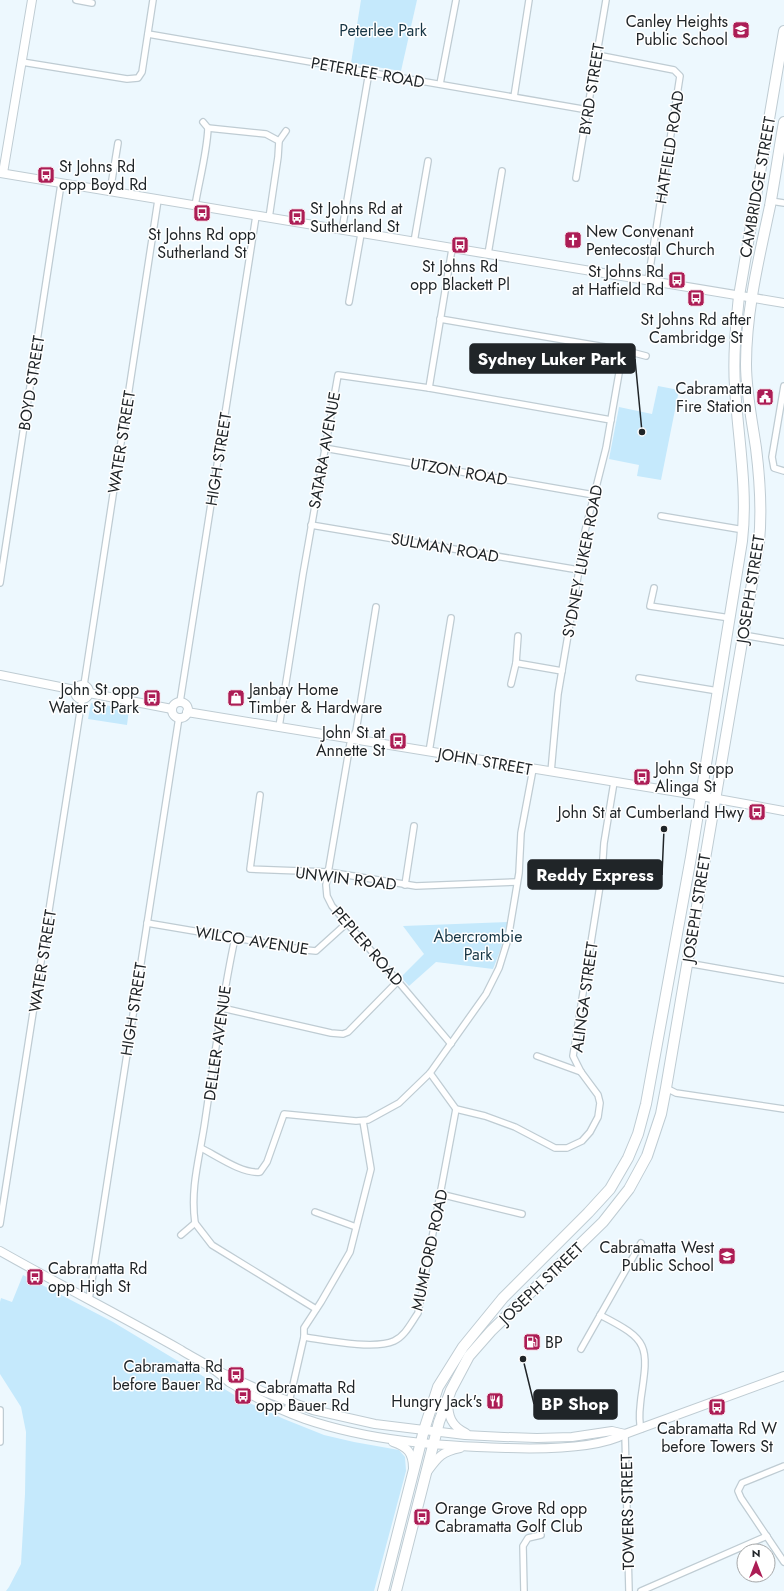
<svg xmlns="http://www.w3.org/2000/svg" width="784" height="1591" font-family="Jost,sans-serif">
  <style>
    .green { fill: #c5e9fc }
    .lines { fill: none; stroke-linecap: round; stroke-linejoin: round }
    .street-casing { stroke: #bfccd3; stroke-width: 8 }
    .secondary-casing { stroke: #bfccd3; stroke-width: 10 }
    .primary-casing { stroke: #bfccd3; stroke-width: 10 }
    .highway-casing { stroke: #bfccd3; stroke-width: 12 }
    .street { stroke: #fff; stroke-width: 5.5 }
    .secondary { stroke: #fff; stroke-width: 8 }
    .primary { stroke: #fff; stroke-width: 8 }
    .highway { stroke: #fff; stroke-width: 10 }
    .labels { text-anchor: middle; stroke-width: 3; stroke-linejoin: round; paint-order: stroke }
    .poi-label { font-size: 16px; fill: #202528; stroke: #fff; text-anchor: end }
    .park-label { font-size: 16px; fill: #173645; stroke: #fff }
    .street-label { font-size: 16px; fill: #202528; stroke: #fff }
    .leader { fill: none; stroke: #202528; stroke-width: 1.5 }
    .callout-dot { fill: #202528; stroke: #fff; stroke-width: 1.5 }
    .callout { fill: #202528; stroke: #202528; stroke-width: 1.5 }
    .callout-label { font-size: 17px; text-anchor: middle; font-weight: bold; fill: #fff }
  </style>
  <rect width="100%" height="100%" fill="#edf8fe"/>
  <g class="green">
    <path d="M361,0h56l-16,71 -50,-8z"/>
    <path d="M658,386l21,4 -18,90 -24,-4 2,-11 -30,-6 10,-52 33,7z"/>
    <path d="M91,703l38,6 -2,16 -39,-6z"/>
    <path d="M508,922l-8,29 -7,18 -57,-7 -27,24 -8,-9 23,-23 -21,-28z"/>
    <path d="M23,1275l90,47 128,77 43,20 40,16 30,7 45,8 6,7 1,14 -32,120h-368l3,-4 12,-23 4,-70 1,-62 -5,-25 -21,-33v-72l1,-4 11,4z"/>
  </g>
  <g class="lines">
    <defs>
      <g id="street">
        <path d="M76,0l16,3"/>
        <path d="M148,34l440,76"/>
        <path d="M597,55l77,15 6,6 -32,205"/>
        <path d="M22,62l105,17 11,-1 4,-6 11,-72"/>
        <path d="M440,84l16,-84"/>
        <path d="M514,97l15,-97"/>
        <path d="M208,128l58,6 13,7"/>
        <path d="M576,178l30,-178"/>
        <path d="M110,192l8,-49"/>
        <path d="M771,201l13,2"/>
        <path d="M195,206c4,-25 12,-53 13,-78l-5,-6"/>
        <path d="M269,218l9,-61 1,-16 7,-10"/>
        <path d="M342,230l27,-158"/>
        <path d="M414,242l14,-81"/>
        <path d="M488,254l14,-83"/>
        <path d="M349,302l12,-68"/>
        <path d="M440,319l183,31 23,6"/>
        <path d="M784,386l-12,71 2,11 10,3"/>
        <path d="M429,388l23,-139"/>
        <path d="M324,448l270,47"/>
        <path d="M661,516l83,14"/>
        <path d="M311,525l268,45"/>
        <path d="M0,583l61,-399"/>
        <path d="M654,588l-4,18 80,12"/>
        <path d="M376,607l-20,124 -6,13 -24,141 1,11 5,10 70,80 49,58"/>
        <path d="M743,635l41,7"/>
        <path d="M516,663l46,8"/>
        <path d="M639,678l79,13"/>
        <path d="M511,684l5,-21 2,-27"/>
        <path d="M84,685l74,-485"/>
        <path d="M180,702l76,-486"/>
        <path d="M279,727l24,-153 35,-199 91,13 182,32"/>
        <path d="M429,752l22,-134"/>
        <path d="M551,772l7,-78 21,-124 6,-39 21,-83 17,-98"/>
        <path d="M260,795l-10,74 78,3 88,14 101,-4"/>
        <path d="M405,885l9,-59"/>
        <path d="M147,923l159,27 10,1 31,-28"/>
        <path d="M687,963l97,17"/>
        <path d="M222,1008l109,25 12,1 5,-2 50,-51"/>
        <path d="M537,1056l44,16"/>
        <path d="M430,1073l26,36 29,7 30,11 40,21h12l15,-7 8,-9 8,-15 2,-14 -2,-8 -17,-23 -8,-16 29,-183 2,-30 10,-61"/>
        <path d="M666,1088l10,5 108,16"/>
        <path d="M201,1148c16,8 41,26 59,24l7,-10 17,-48 72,7 12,-1 31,-17 31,-30 56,-79 13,-26 9,-29 11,-66 2,-40 12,-64"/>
        <path d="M440,1194l82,20"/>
        <path d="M315,1212l41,15"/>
        <path d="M195,1223l17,22 104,64"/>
        <path d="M0,1224l82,-525"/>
        <path d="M181,1235l14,-12c-5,-36 5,-67 10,-102 9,-61 17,-123 30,-183"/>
        <path d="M89,1300l90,-583"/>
        <path d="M600,1315c49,25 49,30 41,83 -1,11 -3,20 0,31"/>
        <path d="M304,1337c21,3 70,13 90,4 11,-5 17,-18 24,-28l38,-204"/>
        <path d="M581,1349l60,-106"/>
        <path d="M0,1410v32"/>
        <path d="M287,1411l17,-74v-9l17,-26 29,-50 21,-83 -8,-48"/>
        <path d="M625,1434l4,157"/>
        <path d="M784,1466l-42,17 -4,8 3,7 43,64"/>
        <path d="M524,1591l-1,-45 5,-8 13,-3"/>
        <path d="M641,1591l126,-55"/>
      </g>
      <g id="secondary">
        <path d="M0,173l784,130"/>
        <path d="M3,173l29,-173"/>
        <path d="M0,675l75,15"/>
        <circle cx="82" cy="692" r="7"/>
        <path d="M89,693l83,16"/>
        <circle cx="180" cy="710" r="8"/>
        <path d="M187,712l503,82 94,17"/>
      </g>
      <g id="primary">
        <path d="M0,1251c60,34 121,65 181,99 11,7 22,12 32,19 6,4 11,9 16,13 23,14 51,28 76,37 64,22 134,27 201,29 32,1 91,1 119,-14l159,-58"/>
        <path d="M220,1372l44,20 49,18 62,14 90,11 39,2 33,1 35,-1 40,-6 13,3"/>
        <path d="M448,1401c0,15 3,25 18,32"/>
        <path d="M393,1442c14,5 20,10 20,26"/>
        <path d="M427,1472c11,-15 14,-20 33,-24"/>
      </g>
      <g id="highway">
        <path d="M383,1591l41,-161 14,-43 25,-40 40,-49 85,-85 22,-24 18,-31 10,-24 8,-30 45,-247 51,-316c6,-51 -4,-103 -7,-154 -2,-31 1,-61 4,-91l45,-265"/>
        <path d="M396,1591l43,-169 12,-32 18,-34 22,-25 112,-109 26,-33 18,-33 14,-42 5,-26 93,-546c3,-31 1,-62 -3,-94 -4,-27 -10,-56 -10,-84 0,-53 13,-106 24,-158 5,-28 9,-56 14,-84"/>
      </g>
    </defs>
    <use href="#street" class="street-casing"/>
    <use href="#secondary" class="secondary-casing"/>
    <use href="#primary" class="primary-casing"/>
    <use href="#highway" class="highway-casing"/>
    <use href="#street" class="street"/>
    <use href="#secondary" class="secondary"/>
    <use href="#primary" class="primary"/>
    <use href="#highway" class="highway"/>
  </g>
  <defs>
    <symbol id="school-square" viewBox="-11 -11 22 22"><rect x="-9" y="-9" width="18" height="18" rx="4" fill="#ac1d55" stroke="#fff"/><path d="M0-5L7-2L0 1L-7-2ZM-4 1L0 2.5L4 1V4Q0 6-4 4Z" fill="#fff"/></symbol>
    <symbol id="bus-square" viewBox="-11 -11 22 22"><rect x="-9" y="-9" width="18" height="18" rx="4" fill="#ac1d55" stroke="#fff"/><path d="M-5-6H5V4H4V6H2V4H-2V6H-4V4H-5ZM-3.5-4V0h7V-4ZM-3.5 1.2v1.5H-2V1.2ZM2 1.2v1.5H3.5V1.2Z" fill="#fff"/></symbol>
    <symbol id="church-square" viewBox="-11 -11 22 22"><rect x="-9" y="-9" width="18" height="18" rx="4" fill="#ac1d55" stroke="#fff"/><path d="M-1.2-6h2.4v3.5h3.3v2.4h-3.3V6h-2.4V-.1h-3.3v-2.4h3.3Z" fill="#fff"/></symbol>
    <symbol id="civic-square" viewBox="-11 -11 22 22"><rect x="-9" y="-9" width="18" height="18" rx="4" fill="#ac1d55" stroke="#fff"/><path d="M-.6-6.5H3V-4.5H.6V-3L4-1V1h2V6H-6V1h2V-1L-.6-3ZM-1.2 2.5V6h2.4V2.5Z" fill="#fff"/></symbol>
    <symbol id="shop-square" viewBox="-11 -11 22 22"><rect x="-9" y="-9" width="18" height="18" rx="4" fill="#ac1d55" stroke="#fff"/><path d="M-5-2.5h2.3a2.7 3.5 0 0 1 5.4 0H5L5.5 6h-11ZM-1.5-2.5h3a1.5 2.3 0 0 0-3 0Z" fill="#fff"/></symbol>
    <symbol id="fuel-square" viewBox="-11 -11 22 22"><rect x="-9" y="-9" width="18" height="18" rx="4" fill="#ac1d55" stroke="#fff"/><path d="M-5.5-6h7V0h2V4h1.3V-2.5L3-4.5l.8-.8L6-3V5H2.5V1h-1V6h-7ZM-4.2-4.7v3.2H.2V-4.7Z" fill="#fff"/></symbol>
    <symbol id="restaurant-square" viewBox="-11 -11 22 22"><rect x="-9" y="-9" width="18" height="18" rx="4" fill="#ac1d55" stroke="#fff"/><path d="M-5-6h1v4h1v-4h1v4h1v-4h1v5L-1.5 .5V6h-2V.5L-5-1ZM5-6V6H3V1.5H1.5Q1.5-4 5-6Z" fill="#fff"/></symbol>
  </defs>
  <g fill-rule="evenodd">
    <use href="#school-square" x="731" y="20" width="20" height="20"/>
    <use href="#bus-square" x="36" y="165" width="20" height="20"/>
    <use href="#bus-square" x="192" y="203" width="20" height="20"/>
    <use href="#bus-square" x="287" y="207" width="20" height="20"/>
    <use href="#church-square" x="563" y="230" width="20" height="20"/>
    <use href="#bus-square" x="450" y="235" width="20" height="20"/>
    <use href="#bus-square" x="667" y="270" width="20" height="20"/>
    <use href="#bus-square" x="686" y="288" width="20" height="20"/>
    <use href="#civic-square" x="755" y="387" width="20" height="20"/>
    <use href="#bus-square" x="142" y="688" width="20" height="20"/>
    <use href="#shop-square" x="226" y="688" width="20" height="20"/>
    <use href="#bus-square" x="388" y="731" width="20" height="20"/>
    <use href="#bus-square" x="632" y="767" width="20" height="20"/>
    <use href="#bus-square" x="747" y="802" width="20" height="20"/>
    <use href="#school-square" x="717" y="1246" width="20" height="20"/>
    <use href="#bus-square" x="25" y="1267" width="20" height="20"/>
    <use href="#fuel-square" x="522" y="1332" width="20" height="20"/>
    <use href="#bus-square" x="226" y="1365" width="20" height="20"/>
    <use href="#bus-square" x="233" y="1386" width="20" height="20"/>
    <use href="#restaurant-square" x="485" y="1391" width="20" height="20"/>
    <use href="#bus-square" x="707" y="1397" width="20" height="20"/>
    <use href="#bus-square" x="412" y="1507" width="20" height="20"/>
  </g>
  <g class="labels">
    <g class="poi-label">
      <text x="728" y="27">Canley Heights<tspan x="728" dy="18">Public School</tspan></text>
      <text x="59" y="172" text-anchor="start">St Johns Rd<tspan x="59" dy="18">opp Boyd Rd</tspan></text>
      <text x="310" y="214" text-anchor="start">St Johns Rd at<tspan x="310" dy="18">Sutherland St</tspan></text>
      <text x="586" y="237" text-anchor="start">New Convenant<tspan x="586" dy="18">Pentecostal Church</tspan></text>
      <text x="202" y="240" text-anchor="middle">St Johns Rd opp<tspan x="202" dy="18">Sutherland St</tspan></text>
      <text x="460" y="272" text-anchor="middle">St Johns Rd<tspan x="460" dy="18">opp Blackett Pl</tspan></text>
      <text x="664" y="277">St Johns Rd<tspan x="664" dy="18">at Hatfield Rd</tspan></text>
      <text x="696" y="325" text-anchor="middle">St Johns Rd after<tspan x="696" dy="18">Cambridge St</tspan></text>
      <text x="752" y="394">Cabramatta<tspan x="752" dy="18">Fire Station</tspan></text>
      <text x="139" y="695">John St opp<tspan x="139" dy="18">Water St Park</tspan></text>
      <text x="249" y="695" text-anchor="start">Janbay Home<tspan x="249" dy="18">Timber &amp; Hardware</tspan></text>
      <text x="385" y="738">John St at<tspan x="385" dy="18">Annette St</tspan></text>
      <text x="655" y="774" text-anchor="start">John St opp<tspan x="655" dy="18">Alinga St</tspan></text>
      <text x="744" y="818">John St at Cumberland Hwy</text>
      <text x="714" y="1253">Cabramatta West<tspan x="714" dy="18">Public School</tspan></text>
      <text x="48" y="1274" text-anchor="start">Cabramatta Rd<tspan x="48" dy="18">opp High St</tspan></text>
      <text x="545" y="1348" text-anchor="start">BP</text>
      <text x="223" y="1372">Cabramatta Rd<tspan x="223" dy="18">before Bauer Rd</tspan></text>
      <text x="256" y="1393" text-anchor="start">Cabramatta Rd<tspan x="256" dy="18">opp Bauer Rd</tspan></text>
      <text x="482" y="1407">Hungry Jack's</text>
      <text x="717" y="1434" text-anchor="middle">Cabramatta Rd W<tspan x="717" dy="18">before Towers St</tspan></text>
      <text x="435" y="1514" text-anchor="start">Orange Grove Rd opp<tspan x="435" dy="18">Cabramatta Golf Club</tspan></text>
    </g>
    <g class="park-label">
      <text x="383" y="36">Peterlee Park</text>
      <text x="478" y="942">Abercrombie<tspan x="478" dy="18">Park</tspan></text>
    </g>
    <g class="street-label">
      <text transform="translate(368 72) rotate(10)" y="6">PETERLEE ROAD</text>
      <text transform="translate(591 89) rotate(-81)" y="6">BYRD STREET</text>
      <text transform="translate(669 147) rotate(-81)" y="6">HATFIELD ROAD</text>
      <text transform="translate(757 187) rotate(-80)" y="6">CAMBRIDGE STREET</text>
      <text transform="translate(31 383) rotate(-81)" y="6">BOYD STREET</text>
      <text transform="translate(121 442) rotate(-81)" y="6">WATER STREET</text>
      <text transform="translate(324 450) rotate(-80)" y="6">SATARA AVENUE</text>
      <text transform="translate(218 459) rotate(-81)" y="6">HIGH STREET</text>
      <text transform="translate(459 471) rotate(10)" y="6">UTZON ROAD</text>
      <text transform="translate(445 547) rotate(10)" y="6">SULMAN ROAD</text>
      <text transform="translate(582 561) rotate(-79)" y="6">SYDNEY LUKER ROAD</text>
      <text transform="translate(750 589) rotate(-81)" y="6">JOSEPH STREET</text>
      <text transform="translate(485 761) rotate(10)" y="6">JOHN STREET</text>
      <text transform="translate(346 878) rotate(7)" y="6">UNWIN ROAD</text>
      <text transform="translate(696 908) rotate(-81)" y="6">JOSEPH STREET</text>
      <text transform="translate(252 940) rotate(9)" y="6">WILCO AVENUE</text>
      <text transform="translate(368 946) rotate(49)" y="6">PEPLER ROAD</text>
      <text transform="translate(42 961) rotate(-81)" y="6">WATER STREET</text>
      <text transform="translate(584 997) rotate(-82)" y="6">ALINGA STREET</text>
      <text transform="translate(133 1009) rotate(-81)" y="6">HIGH STREET</text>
      <text transform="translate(217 1043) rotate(-82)" y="6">DELLER AVENUE</text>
      <text transform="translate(429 1250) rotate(-78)" y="6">MUMFORD ROAD</text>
      <text transform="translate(541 1283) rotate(-44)" y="6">JOSEPH STREET</text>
      <text transform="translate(627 1512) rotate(-91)" y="6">TOWERS STREET</text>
    </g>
  </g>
  <path class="leader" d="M642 432L635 359M664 829L662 875M523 1359L534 1404"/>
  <g class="callout-dot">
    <circle cx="642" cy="432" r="4"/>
    <circle cx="664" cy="829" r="4"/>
    <circle cx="523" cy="1359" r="4"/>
  </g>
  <g class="callout">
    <rect x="470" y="344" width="165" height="29" rx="4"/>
    <rect x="528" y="860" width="134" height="29" rx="4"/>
    <rect x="534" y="1390" width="83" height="29" rx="4"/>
  </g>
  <g class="callout-label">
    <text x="552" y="365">Sydney Luker Park</text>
    <text x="595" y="881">Reddy Express</text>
    <text x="575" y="1410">BP Shop</text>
  </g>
  <g transform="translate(756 1563)"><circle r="19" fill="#ffffff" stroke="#a6a8a9"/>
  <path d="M0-3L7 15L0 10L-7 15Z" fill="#ac1d55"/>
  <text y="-6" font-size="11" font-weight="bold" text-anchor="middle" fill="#202528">N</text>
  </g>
</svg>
